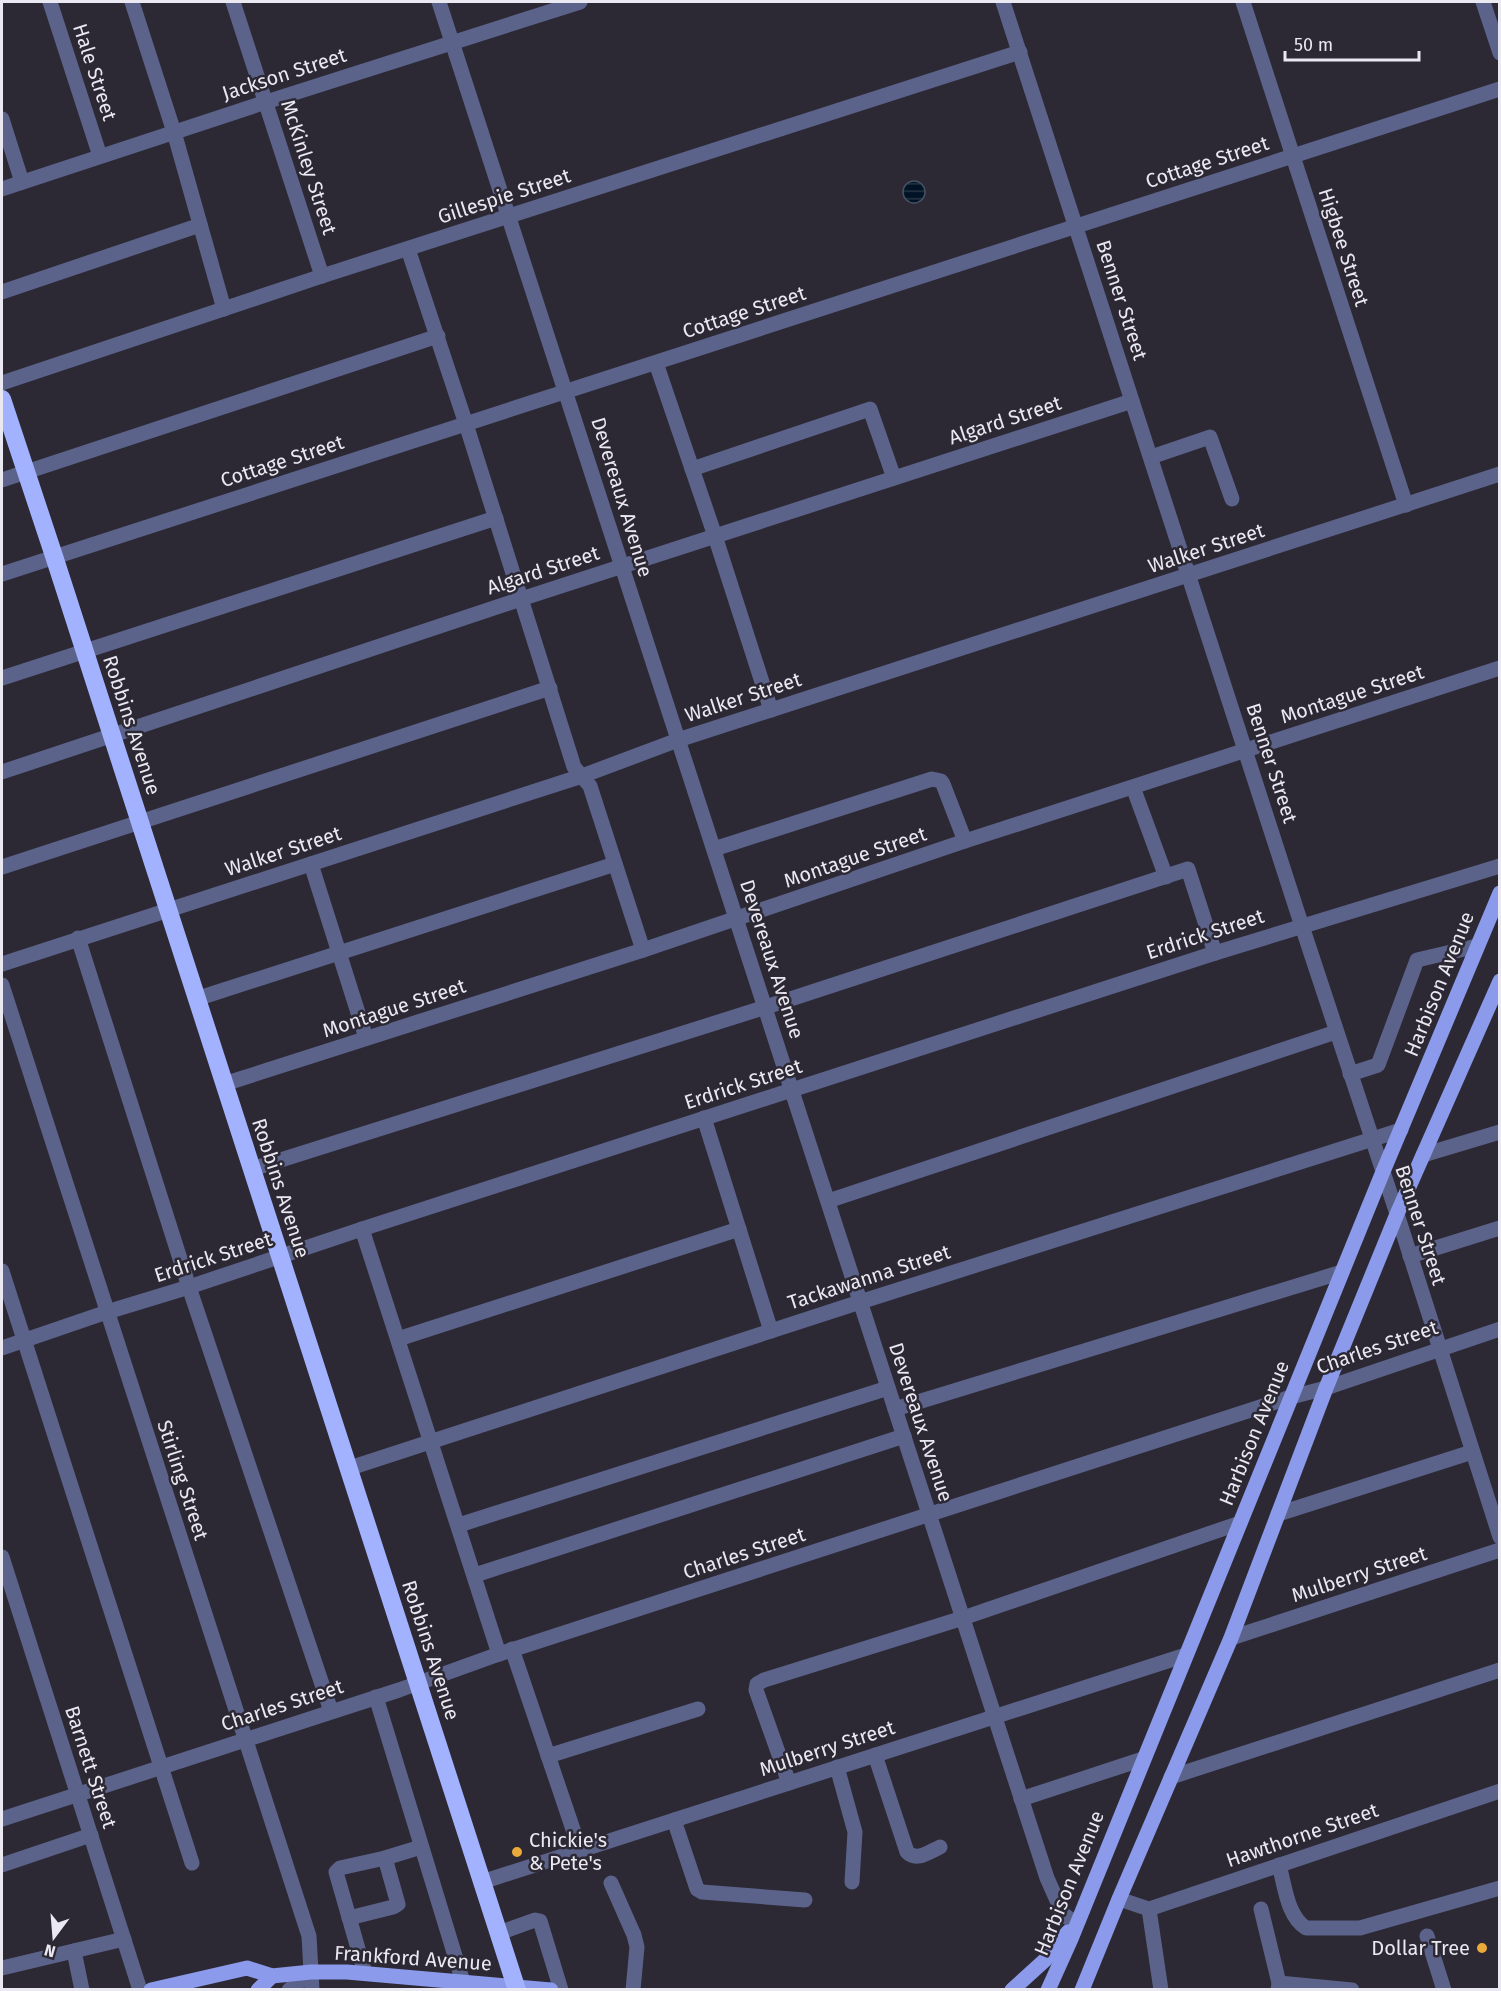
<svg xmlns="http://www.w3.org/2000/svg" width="1501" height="1991" font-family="'Fira Sans',sans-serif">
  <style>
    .water { fill: url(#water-rules); stroke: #465262; stroke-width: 1.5 }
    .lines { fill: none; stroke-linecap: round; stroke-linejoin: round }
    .minor { stroke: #5b638a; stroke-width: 15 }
    .major { stroke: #8b9aea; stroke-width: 15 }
    .highway { stroke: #a2b2ff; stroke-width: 18 }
    .poi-dot { fill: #eaaa39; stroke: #2c2834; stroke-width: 2 }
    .labels { text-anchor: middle; stroke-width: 5; stroke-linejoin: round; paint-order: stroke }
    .street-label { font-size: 20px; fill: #eae8f0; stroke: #2c2834 }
    .poi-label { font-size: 20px; fill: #eae8f0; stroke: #2c2834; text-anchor: start }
  </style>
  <defs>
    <pattern id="water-rules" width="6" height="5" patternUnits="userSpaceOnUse" patternTransform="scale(1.5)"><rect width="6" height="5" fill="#001225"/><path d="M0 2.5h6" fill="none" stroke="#253445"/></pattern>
  </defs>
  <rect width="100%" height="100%" fill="#2c2834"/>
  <circle class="water" cx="914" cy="192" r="11"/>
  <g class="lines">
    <g class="minor">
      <path d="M50,2l50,154"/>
      <path d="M132,2l42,130 50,177"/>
      <path d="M233,2l89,274"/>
      <path d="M439,2l608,1876 16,36 12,9"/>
      <path d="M1003,2l295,912 99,300 103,323"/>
      <path d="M1243,2l163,503"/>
      <path d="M1483,2l17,51"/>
      <path d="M2,119l20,63"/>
      <path d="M2,189l264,-87 314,-100"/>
      <path d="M408,249l58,175 108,343 16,19 53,164"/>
      <path d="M2,292l198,-67"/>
      <path d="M656,363l59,173 56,174"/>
      <path d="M2,383l320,-107 698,-224"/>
      <path d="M1151,457l59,-20 22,62"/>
      <path d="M692,469l178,-60 24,69"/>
      <path d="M2,480l436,-144"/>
      <path d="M2,574l1498,-485"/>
      <path d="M2,678l494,-160"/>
      <path d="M2,772l519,-173 611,-198"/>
      <path d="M1133,787l33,90"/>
      <path d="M714,849l218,-70 9,2 2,3 22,57"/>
      <path d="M311,864l55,174"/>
      <path d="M2,867l548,-179"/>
      <path d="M78,938l111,349 142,424"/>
      <path d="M2,964l580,-188 96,-36 822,-266"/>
      <path d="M2,985l305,945 2,6 3,54"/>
      <path d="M196,999l419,-135"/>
      <path d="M1350,1074l28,-9 39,-105 60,-14"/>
      <path d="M224,1084l419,-134 322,-109 535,-173"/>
      <path d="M704,1118l67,213"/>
      <path d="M1423,1155l77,-23"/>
      <path d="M252,1169l514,-162 422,-138 27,84"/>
      <path d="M828,1201l508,-169"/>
      <path d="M362,1229l137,425"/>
      <path d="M1410,1256l90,-28"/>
      <path d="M2,1271l190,592"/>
      <path d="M398,1339l341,-110"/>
      <path d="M2,1348l105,-36 82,-25 173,-58 853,-276 285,-87"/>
      <path d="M895,1409l447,-137"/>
      <path d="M350,1468l510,-166 541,-172"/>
      <path d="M1278,1514l194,-62"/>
      <path d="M459,1525l429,-137"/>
      <path d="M2,1557l138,433"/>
      <path d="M475,1575l429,-139"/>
      <path d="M1231,1638l269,-88"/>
      <path d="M512,1649l68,201"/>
      <path d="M376,1697l87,285"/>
      <path d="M875,1755l32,97c10,10 22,0 33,-5"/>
      <path d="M548,1756l150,-47"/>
      <path d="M837,1767l18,65 -3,50"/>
      <path d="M1171,1777l329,-107"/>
      <path d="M789,1783l-33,-93 1,-6 7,-4 199,-62 277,-95"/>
      <path d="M1021,1799l122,-40"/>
      <path d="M2,1819l397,-129 100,-36 792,-257 35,-9 174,-59"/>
      <path d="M674,1820l23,69 5,3 103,8"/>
      <path d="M2,1865l89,-30"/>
      <path d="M1279,1865c6,21 8,51 27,63h54l140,-40"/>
      <path d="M482,1882l704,-227"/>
      <path d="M611,1883l23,52 3,12 -4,43"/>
      <path d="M1119,1899l30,10 351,-118"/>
      <path d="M1149,1909l12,81"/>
      <path d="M1261,1909l18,74"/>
      <path d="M349,1918l44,-11 5,-3 -13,-46"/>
      <path d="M499,1933l36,-13 5,1 21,69"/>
      <path d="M1427,1936l17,54"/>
      <path d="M74,1951l8,39"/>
      <path d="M2,1968l122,-29"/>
      <path d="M365,1973l-29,-101 4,-4 45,-10 36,-11"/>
      <path d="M289,1990l22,-18"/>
      <path d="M1278,1990l1,-7 73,7"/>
    </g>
    <g class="major">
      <path d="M151,1990l96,-22 25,8 39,-4h36l204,18"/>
      <path d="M258,1990l14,-14"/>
      <path d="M1012,1990l33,-30 23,-28"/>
      <path d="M1048,1990l23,-51 311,-765 118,-281"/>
      <path d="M1082,1990l37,-91 112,-261 95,-250 71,-174 103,-233"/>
    </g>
    <path class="highway" d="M2,399l52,157 463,1434"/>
  </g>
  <g class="poi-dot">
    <circle cx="517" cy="1852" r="6"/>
    <circle cx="1482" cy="1948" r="6"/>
  </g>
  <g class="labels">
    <g class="street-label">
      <text transform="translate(95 72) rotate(72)" y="7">Hale Street</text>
      <text transform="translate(284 74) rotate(-18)" y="7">Jackson Street</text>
      <text transform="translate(1207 162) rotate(-18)" y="7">Cottage Street</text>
      <text transform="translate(309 167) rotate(72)" y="7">McKinley Street</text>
      <text transform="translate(504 196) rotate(-18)" y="7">Gillespie Street</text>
      <text transform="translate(1344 247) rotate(72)" y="7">Higbee Street</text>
      <text transform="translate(1122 300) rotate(72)" y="7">Benner Street</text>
      <text transform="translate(744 312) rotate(-18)" y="7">Cottage Street</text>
      <text transform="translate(1005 420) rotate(-18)" y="7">Algard Street</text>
      <text transform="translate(282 461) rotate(-18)" y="7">Cottage Street</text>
      <text transform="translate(622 497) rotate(73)" y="7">Devereaux Avenue</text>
      <text transform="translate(1206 548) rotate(-18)" y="7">Walker Street</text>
      <text transform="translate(543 570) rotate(-18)" y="7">Algard Street</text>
      <text transform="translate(1352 694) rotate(-18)" y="7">Montague Street</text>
      <text transform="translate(743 697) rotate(-18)" y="7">Walker Street</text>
      <text transform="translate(132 725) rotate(72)" y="7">Robbins Avenue</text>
      <text transform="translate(1272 763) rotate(72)" y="7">Benner Street</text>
      <text transform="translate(283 851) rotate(-18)" y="7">Walker Street</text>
      <text transform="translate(855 857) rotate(-19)" y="7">Montague Street</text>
      <text transform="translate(1205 934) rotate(-18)" y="7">Erdrick Street</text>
      <text transform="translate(772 959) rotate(72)" y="7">Devereaux Avenue</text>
      <text transform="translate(1439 984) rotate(-68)" y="7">Harbison Avenue</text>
      <text transform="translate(394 1008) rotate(-18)" y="7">Montague Street</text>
      <text transform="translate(743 1084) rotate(-18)" y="7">Erdrick Street</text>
      <text transform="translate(281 1188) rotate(72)" y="7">Robbins Avenue</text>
      <text transform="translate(1421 1225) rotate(72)" y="7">Benner Street</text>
      <text transform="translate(213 1257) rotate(-18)" y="7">Erdrick Street</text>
      <text transform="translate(869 1277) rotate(-18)" y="7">Tackawanna Street</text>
      <text transform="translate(1377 1347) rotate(-19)" y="7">Charles Street</text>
      <text transform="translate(921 1422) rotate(72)" y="7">Devereaux Avenue</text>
      <text transform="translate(1254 1433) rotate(-68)" y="7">Harbison Avenue</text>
      <text transform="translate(183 1480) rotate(72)" y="7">Stirling Street</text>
      <text transform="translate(744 1553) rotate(-18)" y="7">Charles Street</text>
      <text transform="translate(1359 1574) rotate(-18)" y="7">Mulberry Street</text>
      <text transform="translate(431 1650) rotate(72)" y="7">Robbins Avenue</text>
      <text transform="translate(282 1705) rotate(-18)" y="7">Charles Street</text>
      <text transform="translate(827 1748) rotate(-18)" y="7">Mulberry Street</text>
      <text transform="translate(91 1767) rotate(72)" y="7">Barnett Street</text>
      <text transform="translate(1302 1835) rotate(-19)" y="7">Hawthorne Street</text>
      <text transform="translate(1069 1883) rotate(-68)" y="7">Harbison Avenue</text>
      <text transform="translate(413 1958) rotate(4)" y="7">Frankford Avenue</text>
    </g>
    <g class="poi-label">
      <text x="529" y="1847">Chickie's<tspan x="529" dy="23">&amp; Pete's</tspan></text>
      <text x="1470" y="1955" text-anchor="end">Dollar Tree</text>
    </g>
  </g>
  <rect width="1501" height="1991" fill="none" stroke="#eae8f0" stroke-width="6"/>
  <g transform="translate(54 1937) rotate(196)" stroke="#2c2834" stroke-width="4.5" paint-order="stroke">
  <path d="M0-4.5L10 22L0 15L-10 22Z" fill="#eae8f0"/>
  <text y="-9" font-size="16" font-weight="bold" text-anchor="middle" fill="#eae8f0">N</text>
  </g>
  <path d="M1285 51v9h134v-9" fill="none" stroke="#eae8f0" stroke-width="3"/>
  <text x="1294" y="51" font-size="18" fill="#eae8f0" stroke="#2c2834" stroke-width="4.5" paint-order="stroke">50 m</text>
</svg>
